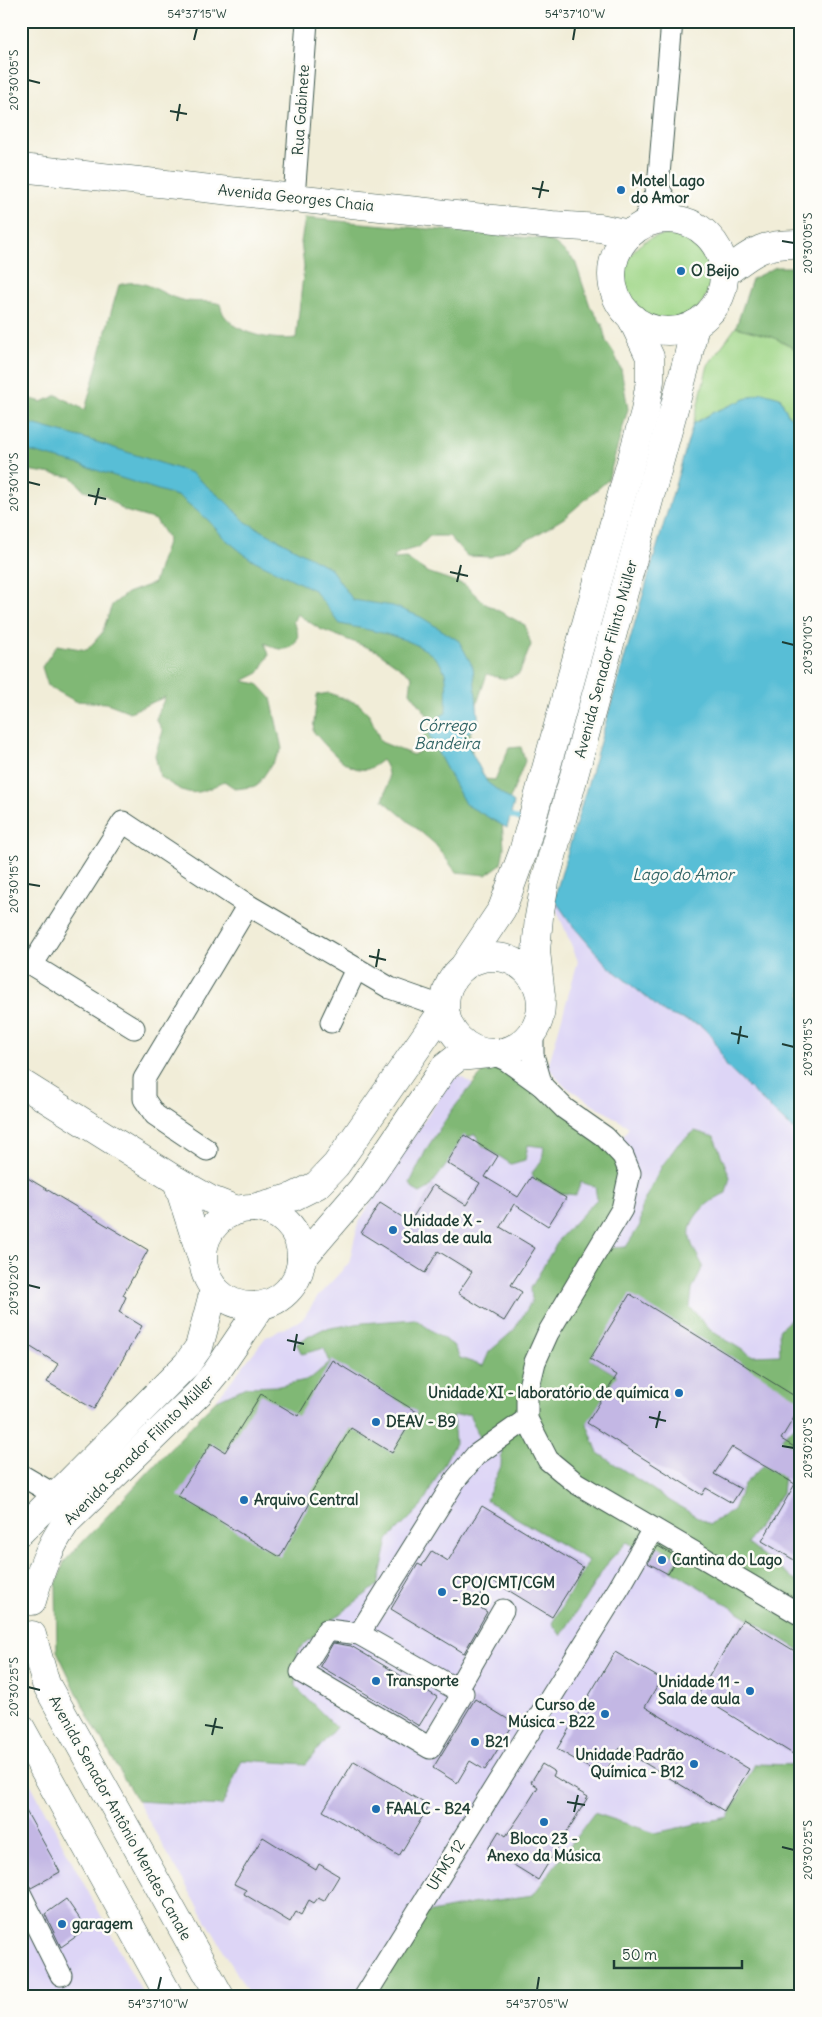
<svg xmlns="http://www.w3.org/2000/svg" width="822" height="2017" font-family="Delius,sans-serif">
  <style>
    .built { fill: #ddd5f6 }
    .green { fill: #a0d789; stroke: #608a5e }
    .forest { fill: #80b875; stroke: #507a54 }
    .water { fill: #58bed6; stroke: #3c7e85 }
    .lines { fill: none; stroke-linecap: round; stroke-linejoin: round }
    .stream { stroke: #58bed6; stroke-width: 5 }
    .building { fill: #c3b7e4 }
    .minor-casing { stroke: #3e574d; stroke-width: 23 }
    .major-casing { stroke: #3e574d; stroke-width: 29 }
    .minor { stroke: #fff; stroke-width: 21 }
    .major { stroke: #fff; stroke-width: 28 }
    .ticks { fill: none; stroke: #1f3d34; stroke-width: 2 }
    .poi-dot { fill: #1f6fb2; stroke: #fdfcf7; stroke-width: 2 }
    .labels { text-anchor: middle; stroke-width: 5; stroke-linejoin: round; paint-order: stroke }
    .street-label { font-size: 15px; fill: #1f3d34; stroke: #fdfcf7 }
    .poi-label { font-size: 15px; font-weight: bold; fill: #1f3d34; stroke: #fdfcf7; text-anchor: start }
    .water-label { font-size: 16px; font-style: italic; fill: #306465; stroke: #fdfcf7 }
    .neatline { fill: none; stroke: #1f3d34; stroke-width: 2 }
    .ticks-label { font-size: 12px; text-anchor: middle; fill: #1f3d34 }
  </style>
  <rect width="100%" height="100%" fill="#fdfcf7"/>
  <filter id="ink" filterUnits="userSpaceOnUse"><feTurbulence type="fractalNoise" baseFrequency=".02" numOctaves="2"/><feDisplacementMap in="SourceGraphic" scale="10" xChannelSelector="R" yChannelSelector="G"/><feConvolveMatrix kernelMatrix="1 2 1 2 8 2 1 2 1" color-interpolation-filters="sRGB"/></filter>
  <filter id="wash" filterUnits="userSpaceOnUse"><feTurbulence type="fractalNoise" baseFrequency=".0096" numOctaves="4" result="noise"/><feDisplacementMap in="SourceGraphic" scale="20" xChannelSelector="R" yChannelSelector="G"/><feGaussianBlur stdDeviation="1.12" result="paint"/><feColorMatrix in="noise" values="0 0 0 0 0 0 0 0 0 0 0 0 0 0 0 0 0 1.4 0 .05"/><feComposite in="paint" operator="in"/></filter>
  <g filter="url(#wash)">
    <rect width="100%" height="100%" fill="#f1edd8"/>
    <g class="built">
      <path d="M776,267h25v1729h-551l-161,-278 -32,-67 -1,-66 8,-23 151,-161 51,-64 31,-15 7,-5 14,-21 31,-33 9,-39 20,-34 72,-108 9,-6 146,88 24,-37 -66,-42 -15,-18 30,-106 -23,-55 -1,-7 139,-475 15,-59 28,-38 16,-48z"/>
      <path d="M21,1766l123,230h-123z"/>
    </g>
    <g class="green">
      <circle cx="667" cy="278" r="43"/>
      <path d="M736,327l37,10 28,15v74l-13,-11 -8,-18 -66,15 -21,12 15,-59z"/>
    </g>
    <g class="forest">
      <path d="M305,218l238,21 12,4 20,18 15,45 12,18 4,17 8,12 7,16 7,40 -20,71 -44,38 -31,19 -42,20 -24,-1 -18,-20h-19l-11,11 -21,6 -5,6 13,-1 21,14 38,13 19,18 41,22 6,20 -12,29 -15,5 -17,-5 -17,50 3,44 11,11 11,1 14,-32 12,-1 4,14 -15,38 -9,8 3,41 -3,16 -15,11 -30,-3 -21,-28 -52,-44c5,-14 9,-27 -1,-40 -4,3 -9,7 -14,9 -20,5 -43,-24 -55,-38l4,-36 12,-2 30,11 10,10 12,28 32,13 11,-6 -1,-15 11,-10 -24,-32 2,-16 -35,-25 -57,-22 -23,-15 -4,8c8,10 6,25 -9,27 -7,1 -13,-3 -19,-6l4,12 -10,18 -16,8 15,3 13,14 11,51 -25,37 -21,3 -12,-8c-31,17 -35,15 -64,-4l-5,-22 8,-24 -7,-12 9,-22 -35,15 -23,-9 -32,-2 -27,-15 -6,-19 15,-22 30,5 15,-17 10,-28 15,-12 27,-10 14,-44 -12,-19 -31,-9 -20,-15 -21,-6 -12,-13 -51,-8v-73l21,6 15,-7 28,15c12,-41 21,-84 34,-125 26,-8 36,6 59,14 14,5 28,0 42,5 1,3 2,8 4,11 14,20 49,26 72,23l8,-71 -3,-25z"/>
      <path d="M776,267h25v85l-28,-15 -37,-10 16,-48z"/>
      <path d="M521,1057l76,63 30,54 -18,74 17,-1 14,-22 2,-20 20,-39 16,-22 17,-13 19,6 16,40 -4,16c-16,7 -39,24 -36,44 1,9 9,21 13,29l-11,24 -2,17 20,23 42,26 28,-1 -1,-25 22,-20v90l-211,-41 82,51 -60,-27 -25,41 11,29 72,48 40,23 23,-14 11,-26 19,-18 19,-29 14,-11 5,3v19l-17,26 -2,19 -35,50 54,42v66l-174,-109 -18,19 -48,75 -9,-13 37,-62 -103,-61 15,-34 1,-24 -19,2 -14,-30 -16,2 2,27 -34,64 -33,33 -10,45 -36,27 -44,38 -3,36 41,41 -30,37 -64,-4 -20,46 -85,-5 -48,-83 -32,-67 -1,-66 8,-23 151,-161 31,-14 33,-1 31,-7 20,-17 -6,-14 -22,6 -6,-11 27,-14 40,-6 52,-4 38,26 7,13 23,8 6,-14 25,-22 18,-29 -1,-13 28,-49 38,-40 -2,-12 -14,-5 -5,13 -17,-2 -9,-7 -16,-6 -2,-7 10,-13 2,-13 -16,-2 -3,15 -14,4 -29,-19 -7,-11 -8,4 -38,50 -9,5 -7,-4 -3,-6 17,-35 25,-38 26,-32 15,-16z"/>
      <path d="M755,1764l46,1v231h-426l51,-83 51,-10 56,-8 61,-82 61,20 73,-16z"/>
    </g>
    <g class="water">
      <path d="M762,392l18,5 8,18 13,11v709l-14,-11 -60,-57 -15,-31 -12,-11 -35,-12 -58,-48 -34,-39 -19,-27 139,-475 21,-12z"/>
      <path d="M21,421l66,18 104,34 34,28 21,21 84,46 23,32 40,6 28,11 38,24 14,26 6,58 -16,11 24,46 27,21 -7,25 -42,-24 -36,-68 3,-15 14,-8c0,-10 2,-34 -2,-43 -15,-32 -73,-39 -104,-46l-26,-34 -65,-32 -25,-20 -16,-18 -28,-23 -106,-34 -53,-14z"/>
    </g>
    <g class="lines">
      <path class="stream" d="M505,814l14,5"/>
    </g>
    <g id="blocks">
      <g class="building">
        <path d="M464,1135l34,21 -13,21 33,20 13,-20 35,21 -18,28 -34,-22 -14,23 35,21 -24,37 11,7 -18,29 -46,-28 14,-21 -34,-21 -13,22 -64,-40 19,-30 30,19 23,-37 33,20 14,-22 -33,-20z"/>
        <path d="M21,1174l127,76 -25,45 3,2 -7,15 23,14 -48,83 -47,-27 11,-18 -37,-23z"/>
        <path d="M630,1294l171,106v6l-20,33 20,12v113l-39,-23 33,-57 -63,-37 -18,27 27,15 -9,14 -26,-15 -4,7 -115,-72 30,-48 -27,-16z"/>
        <path d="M332,1360l85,52 -25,41 -41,-25 -45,73 4,2 -30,54 -102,-61 33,-53 14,9 36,-58 37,22z"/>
        <path d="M482,1506l101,61 -31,50 -62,-38 -16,25 13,8 -23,41 -73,-44 27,-45 4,2 10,-15 16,10z"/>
        <path d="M658,1546l20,12 -10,16 -20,-11z"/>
        <path d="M743,1619l58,36v104l-103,-64z"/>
        <path d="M333,1643l18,3 86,51 -18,29 -99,-60z"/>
        <path d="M615,1652l46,27 -16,28 104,62 -25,42 -104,-63 -17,28 -46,-27z"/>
        <path d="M475,1699l39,24 -29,47 -15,-9 -13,22 -24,-15z"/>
        <path d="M354,1761l75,45 -30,50 -76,-45z"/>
        <path d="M542,1764l13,8 -2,4 35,21 -50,83 -50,-31 11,-18 7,5 15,-22 17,-27 -7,-5z"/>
        <path d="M21,1802l39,70 -29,16 -10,-18z"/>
        <path d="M263,1837l53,33 3,-6 20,12 -15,25 -6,-3 -4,5 -5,-3 -8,15 -5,-3 -6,10 -46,-28 2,-4 -12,-6z"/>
        <path d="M66,1899l21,30 -26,18 -16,-33z"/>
      </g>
    </g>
  </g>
  <g filter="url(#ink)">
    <use href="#blocks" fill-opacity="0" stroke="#3e574d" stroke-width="1"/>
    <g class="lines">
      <defs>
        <g id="minor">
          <path d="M658,187l19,33"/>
          <path d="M294,198l13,-177"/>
          <path d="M642,225l16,-38 14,-166"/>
          <path d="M331,1022l25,-53"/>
          <path d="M134,1028l-102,-63 91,-143 125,83"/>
          <path d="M533,1033v22l9,31"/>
          <path d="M493,1054l13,6 36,26 23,23 40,28 18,19 7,17 -8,36 -74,124 -13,29 -8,33v24l21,41 28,23 225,132"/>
          <path d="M207,1150l-52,-35 -11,-16v-20l104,-174 142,83 54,19"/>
          <path d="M21,1475l34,20"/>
          <path d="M359,1634l-32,-4 -26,42 129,76 33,-55 -104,-59 97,-155 20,-24 51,-36"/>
          <path d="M457,1690l46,-80"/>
          <path d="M21,1895l40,80"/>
          <path d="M365,1996l254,-408 34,-59"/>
        </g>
        <g id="major">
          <path d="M21,168l273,30 258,27 48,3 29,6"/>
          <circle cx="668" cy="275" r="56"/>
          <path d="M724,274c30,-23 38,-31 77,-30"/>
          <circle cx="493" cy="1005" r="48"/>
          <path d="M464,966l38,-57 21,-57 122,-441 5,-30v-24l-19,-40"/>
          <path d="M541,996l-5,-45 3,-34 6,-35 143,-525 7,-33"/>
          <path d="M21,1083l156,98 32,18 28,11"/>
          <path d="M177,1181l25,78"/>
          <path d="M253,1208l40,-11 24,-12 19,-20 108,-156"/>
          <circle cx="252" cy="1257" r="49"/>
          <path d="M301,1260l61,-71 82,-121 14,-11 31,-3"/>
          <path d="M21,1531l166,-167 12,-17 15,-57"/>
          <path d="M32,1601c9,-32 16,-52 35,-80l132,-128 18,-22 44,-65"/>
          <path d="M32,1635l14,49 174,312"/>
          <path d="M21,1728l148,268"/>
        </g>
      </defs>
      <use href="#minor" class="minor-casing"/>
      <use href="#major" class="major-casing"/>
      <use href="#minor" class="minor"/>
      <use href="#major" class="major"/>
    </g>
  </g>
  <path class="ticks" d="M194,40l3,-12M573,40l2,-12M28,80l12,3M170,111l17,3M177,121l3,-17M532,188l17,3M539,198l4,-17M782,241l12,2M28,482l12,3M88,495l18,4M95,505l4,-17M450,572l18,4M457,582l4,-17M782,642l12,3M28,884l12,2M369,956l17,4M376,967l3,-18M731,1033l17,4M738,1044l3,-18M782,1044l12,3M28,1285l12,3M287,1340l17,4M294,1351l3,-17M649,1417l17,4M656,1428l4,-17M782,1446l12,2M28,1687l12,3M205,1725l18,3M212,1735l4,-17M567,1802l18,3M574,1812l4,-17M782,1847l12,3M158,1990l3,-13M537,1990l2,-13"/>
  <g class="poi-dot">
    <circle cx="621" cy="190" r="5"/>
    <circle cx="681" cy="271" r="5"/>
    <circle cx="393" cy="1230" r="5"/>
    <circle cx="679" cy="1393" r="5"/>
    <circle cx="376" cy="1422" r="5"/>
    <circle cx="244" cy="1500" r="5"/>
    <circle cx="662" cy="1560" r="5"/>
    <circle cx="442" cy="1592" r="5"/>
    <circle cx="376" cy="1681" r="5"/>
    <circle cx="750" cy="1691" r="5"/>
    <circle cx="605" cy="1714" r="5"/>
    <circle cx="475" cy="1742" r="5"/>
    <circle cx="694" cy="1764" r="5"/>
    <circle cx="376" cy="1809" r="5"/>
    <circle cx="544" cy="1822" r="5"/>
    <circle cx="62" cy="1924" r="5"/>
  </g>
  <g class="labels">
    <g class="street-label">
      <text transform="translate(301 110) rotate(-86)" y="5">Rua Gabinete</text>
      <text transform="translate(296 198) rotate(6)" y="5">Avenida Georges Chaia</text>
      <text transform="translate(606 659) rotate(-75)" y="5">Avenida Senador Filinto Müller</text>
      <text transform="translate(139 1450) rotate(-45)" y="5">Avenida Senador Filinto Müller</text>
      <text transform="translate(120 1818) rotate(61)" y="5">Avenida Senador Antônio Mendes Canale</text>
      <text transform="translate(446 1865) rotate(-58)" y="5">UFMS 12</text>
    </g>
    <g class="poi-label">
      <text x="631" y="186">Motel Lago<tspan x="631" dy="17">do Amor</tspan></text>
      <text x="691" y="276">O Beijo</text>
      <text x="403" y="1226">Unidade X -<tspan x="403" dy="17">Salas de aula</tspan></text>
      <text x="669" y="1398" text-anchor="end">Unidade XI - laboratório de química</text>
      <text x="386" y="1427">DEAV - B9</text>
      <text x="254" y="1505">Arquivo Central</text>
      <text x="672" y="1565">Cantina do Lago</text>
      <text x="452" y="1588">CPO/CMT/CGM<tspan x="452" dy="17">- B20</tspan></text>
      <text x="386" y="1686">Transporte</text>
      <text x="740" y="1687" text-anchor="end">Unidade 11 -<tspan x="740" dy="17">Sala de aula</tspan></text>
      <text x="595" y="1710" text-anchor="end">Curso de<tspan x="595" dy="17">Música - B22</tspan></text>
      <text x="485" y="1747">B21</text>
      <text x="684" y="1760" text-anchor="end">Unidade Padrão<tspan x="684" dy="17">Química - B12</tspan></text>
      <text x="386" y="1814">FAALC - B24</text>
      <text x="544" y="1844" text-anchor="middle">Bloco 23 -<tspan x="544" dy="17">Anexo da Música</tspan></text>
      <text x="72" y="1929">garagem</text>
    </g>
    <g class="water-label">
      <text x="447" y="731">Córrego<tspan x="447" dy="18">Bandeira</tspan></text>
      <text x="683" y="880">Lago do Amor</text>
    </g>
  </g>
  <rect width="822" height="2017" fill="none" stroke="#fdfcf7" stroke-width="55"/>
  <path d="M614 1960v8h128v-8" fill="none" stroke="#1f3d34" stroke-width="2.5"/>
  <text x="622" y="1960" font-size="15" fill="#1f3d34" stroke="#fdfcf7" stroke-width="4" paint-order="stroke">50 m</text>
  <rect x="28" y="28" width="766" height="1962" class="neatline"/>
  <g class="ticks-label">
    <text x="197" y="18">54°37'15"W</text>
    <text x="575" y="18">54°37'10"W</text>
    <text transform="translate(14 80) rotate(-90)" y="4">20°30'05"S</text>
    <text transform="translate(808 243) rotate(-90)" y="4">20°30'05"S</text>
    <text transform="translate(14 482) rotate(-90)" y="4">20°30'10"S</text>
    <text transform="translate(808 645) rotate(-90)" y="4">20°30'10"S</text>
    <text transform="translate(14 884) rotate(-90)" y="4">20°30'15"S</text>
    <text transform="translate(808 1047) rotate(-90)" y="4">20°30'15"S</text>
    <text transform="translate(14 1285) rotate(-90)" y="4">20°30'20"S</text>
    <text transform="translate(808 1448) rotate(-90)" y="4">20°30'20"S</text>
    <text transform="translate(14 1687) rotate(-90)" y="4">20°30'25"S</text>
    <text transform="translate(808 1850) rotate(-90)" y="4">20°30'25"S</text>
    <text x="158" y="2008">54°37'10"W</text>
    <text x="537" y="2008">54°37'05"W</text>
  </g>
</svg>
